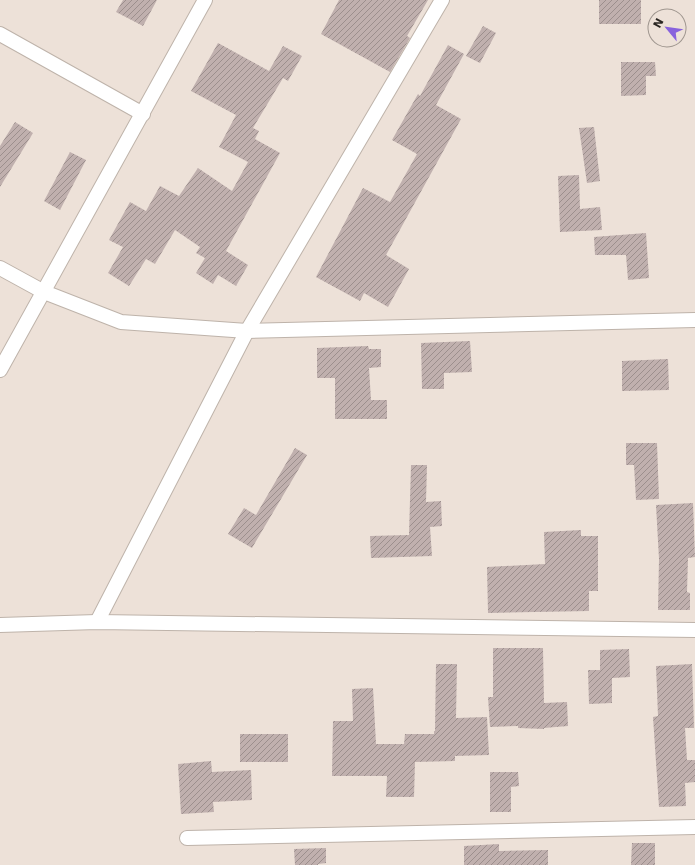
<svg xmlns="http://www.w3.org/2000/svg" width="695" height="865" font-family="'DejaVu Sans',sans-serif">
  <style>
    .building { fill: url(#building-hatch) }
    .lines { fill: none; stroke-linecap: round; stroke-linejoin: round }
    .minor-casing { stroke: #beb3aa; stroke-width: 16 }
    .minor { stroke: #fff; stroke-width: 14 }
  </style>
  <defs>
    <pattern id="building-hatch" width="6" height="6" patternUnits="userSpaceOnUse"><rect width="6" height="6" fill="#c0b0ae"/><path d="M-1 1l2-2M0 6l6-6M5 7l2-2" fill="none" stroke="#9c8f8d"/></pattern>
  </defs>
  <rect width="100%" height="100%" fill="#ede1d8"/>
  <g class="building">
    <path d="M123,0h34l-14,26 -27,-14z"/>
    <path d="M339,0h89l-21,36 3,2 -20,34 -69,-38z"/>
    <rect x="599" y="0" width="42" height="24"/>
    <path d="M483,26l13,7 -16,30 -14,-7z"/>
    <path d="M218,43l51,28 14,-25 19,10 -14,25 -5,-3 -30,50 6,3 -4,8 25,14 -54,98 22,14 -12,21 -18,-11 -5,9 -17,-11 9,-15 -9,-5 4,-6 -25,-17 -20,34 -9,-5 -17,27 -21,-13 15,-26 -14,-7 21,-38 16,9 14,-25 19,10 19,-28 34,23 16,-29 -29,-15 17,-32 -45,-24z"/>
    <path d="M448,45l16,9 -28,51 25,14 -75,136 23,14 -21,38 -24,-14 -4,8 -44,-24 47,-89 27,14 27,-48 -25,-14 26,-46 2,2z"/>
    <path d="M621,62h34l1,14h-10v19l-25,1z"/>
    <path d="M15,122l18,11 -33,54v-41z"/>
    <path d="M594,127l6,54 -13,2 -8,-55z"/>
    <path d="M70,152l16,8 -26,50 -16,-9z"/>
    <path d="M579,175l1,34 20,-2 2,23 -42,2 -2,-56z"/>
    <path d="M646,233l3,45 -21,2 -2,-25h-31l-1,-18z"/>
    <path d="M470,341l2,31 -28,1v16h-22l-1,-46z"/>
    <path d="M368,346l1,3h12v18l-12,1 2,32h16v19h-52v-41h-18v-30z"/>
    <path d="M668,359l1,31 -47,1v-30z"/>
    <path d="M626,443h31l2,56 -23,1 -2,-35h-8z"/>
    <path d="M295,448l12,7 -55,93 -24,-14 16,-26 12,7z"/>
    <path d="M411,465h16l-1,37 15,-1 1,25 -12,1 2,29 -61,2 -1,-22 39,-1z"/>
    <path d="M693,503l2,54 -7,1 -1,34 3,1v17h-32l1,-51 -3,-54z"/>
    <path d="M581,530v6h17v55h-9v20l-101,2 -1,-46 58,-3 -1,-32z"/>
    <path d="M493,648h50l1,55 23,-1 1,24 -24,2v1l-26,-1v-2l-28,1 -2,-30h5z"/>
    <path d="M629,649l1,28 -18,1v25l-23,1 -1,-34h12v-20z"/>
    <path d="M436,664h21l-1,54 31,-1 2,38 -34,1v5l-40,1 -1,35h-28l1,-21h-55l1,-55h20l-1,-32 21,-1 3,56h28l1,-10h29v-3h1z"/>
    <path d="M692,664l2,64h-9l2,32h8v22l-10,1 1,23 -27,1 -6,-90 5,-1 -2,-50z"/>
    <rect x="240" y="734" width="48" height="28"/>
    <path d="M211,761l1,11 39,-2 1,30 -39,2 1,10 -33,2 -3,-50z"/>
    <path d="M490,772h28l1,14 -8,1v25h-21z"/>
    <path d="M632,843h23v22h-24z"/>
    <path d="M499,844v7l49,-1v15h-84v-19z"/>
    <path d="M326,848v15l-8,1v1h-23l-1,-16z"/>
  </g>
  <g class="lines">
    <defs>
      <g id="minor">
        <path d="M0,34l143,80"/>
        <path d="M0,268l44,24 77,30 126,9 448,-11"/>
        <path d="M0,370l205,-370"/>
        <path d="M97,622l150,-291 195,-331"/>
        <path d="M0,625l97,-3 598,8"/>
        <path d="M187,838l508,-11"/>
      </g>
    </defs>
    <use href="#minor" class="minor-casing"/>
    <use href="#minor" class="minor"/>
  </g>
  <g transform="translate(667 28) rotate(299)"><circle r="19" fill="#ede1d8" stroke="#9f968f"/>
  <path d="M0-3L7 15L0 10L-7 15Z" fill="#8862dd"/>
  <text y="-6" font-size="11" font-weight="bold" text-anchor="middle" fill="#292521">N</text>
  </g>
</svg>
